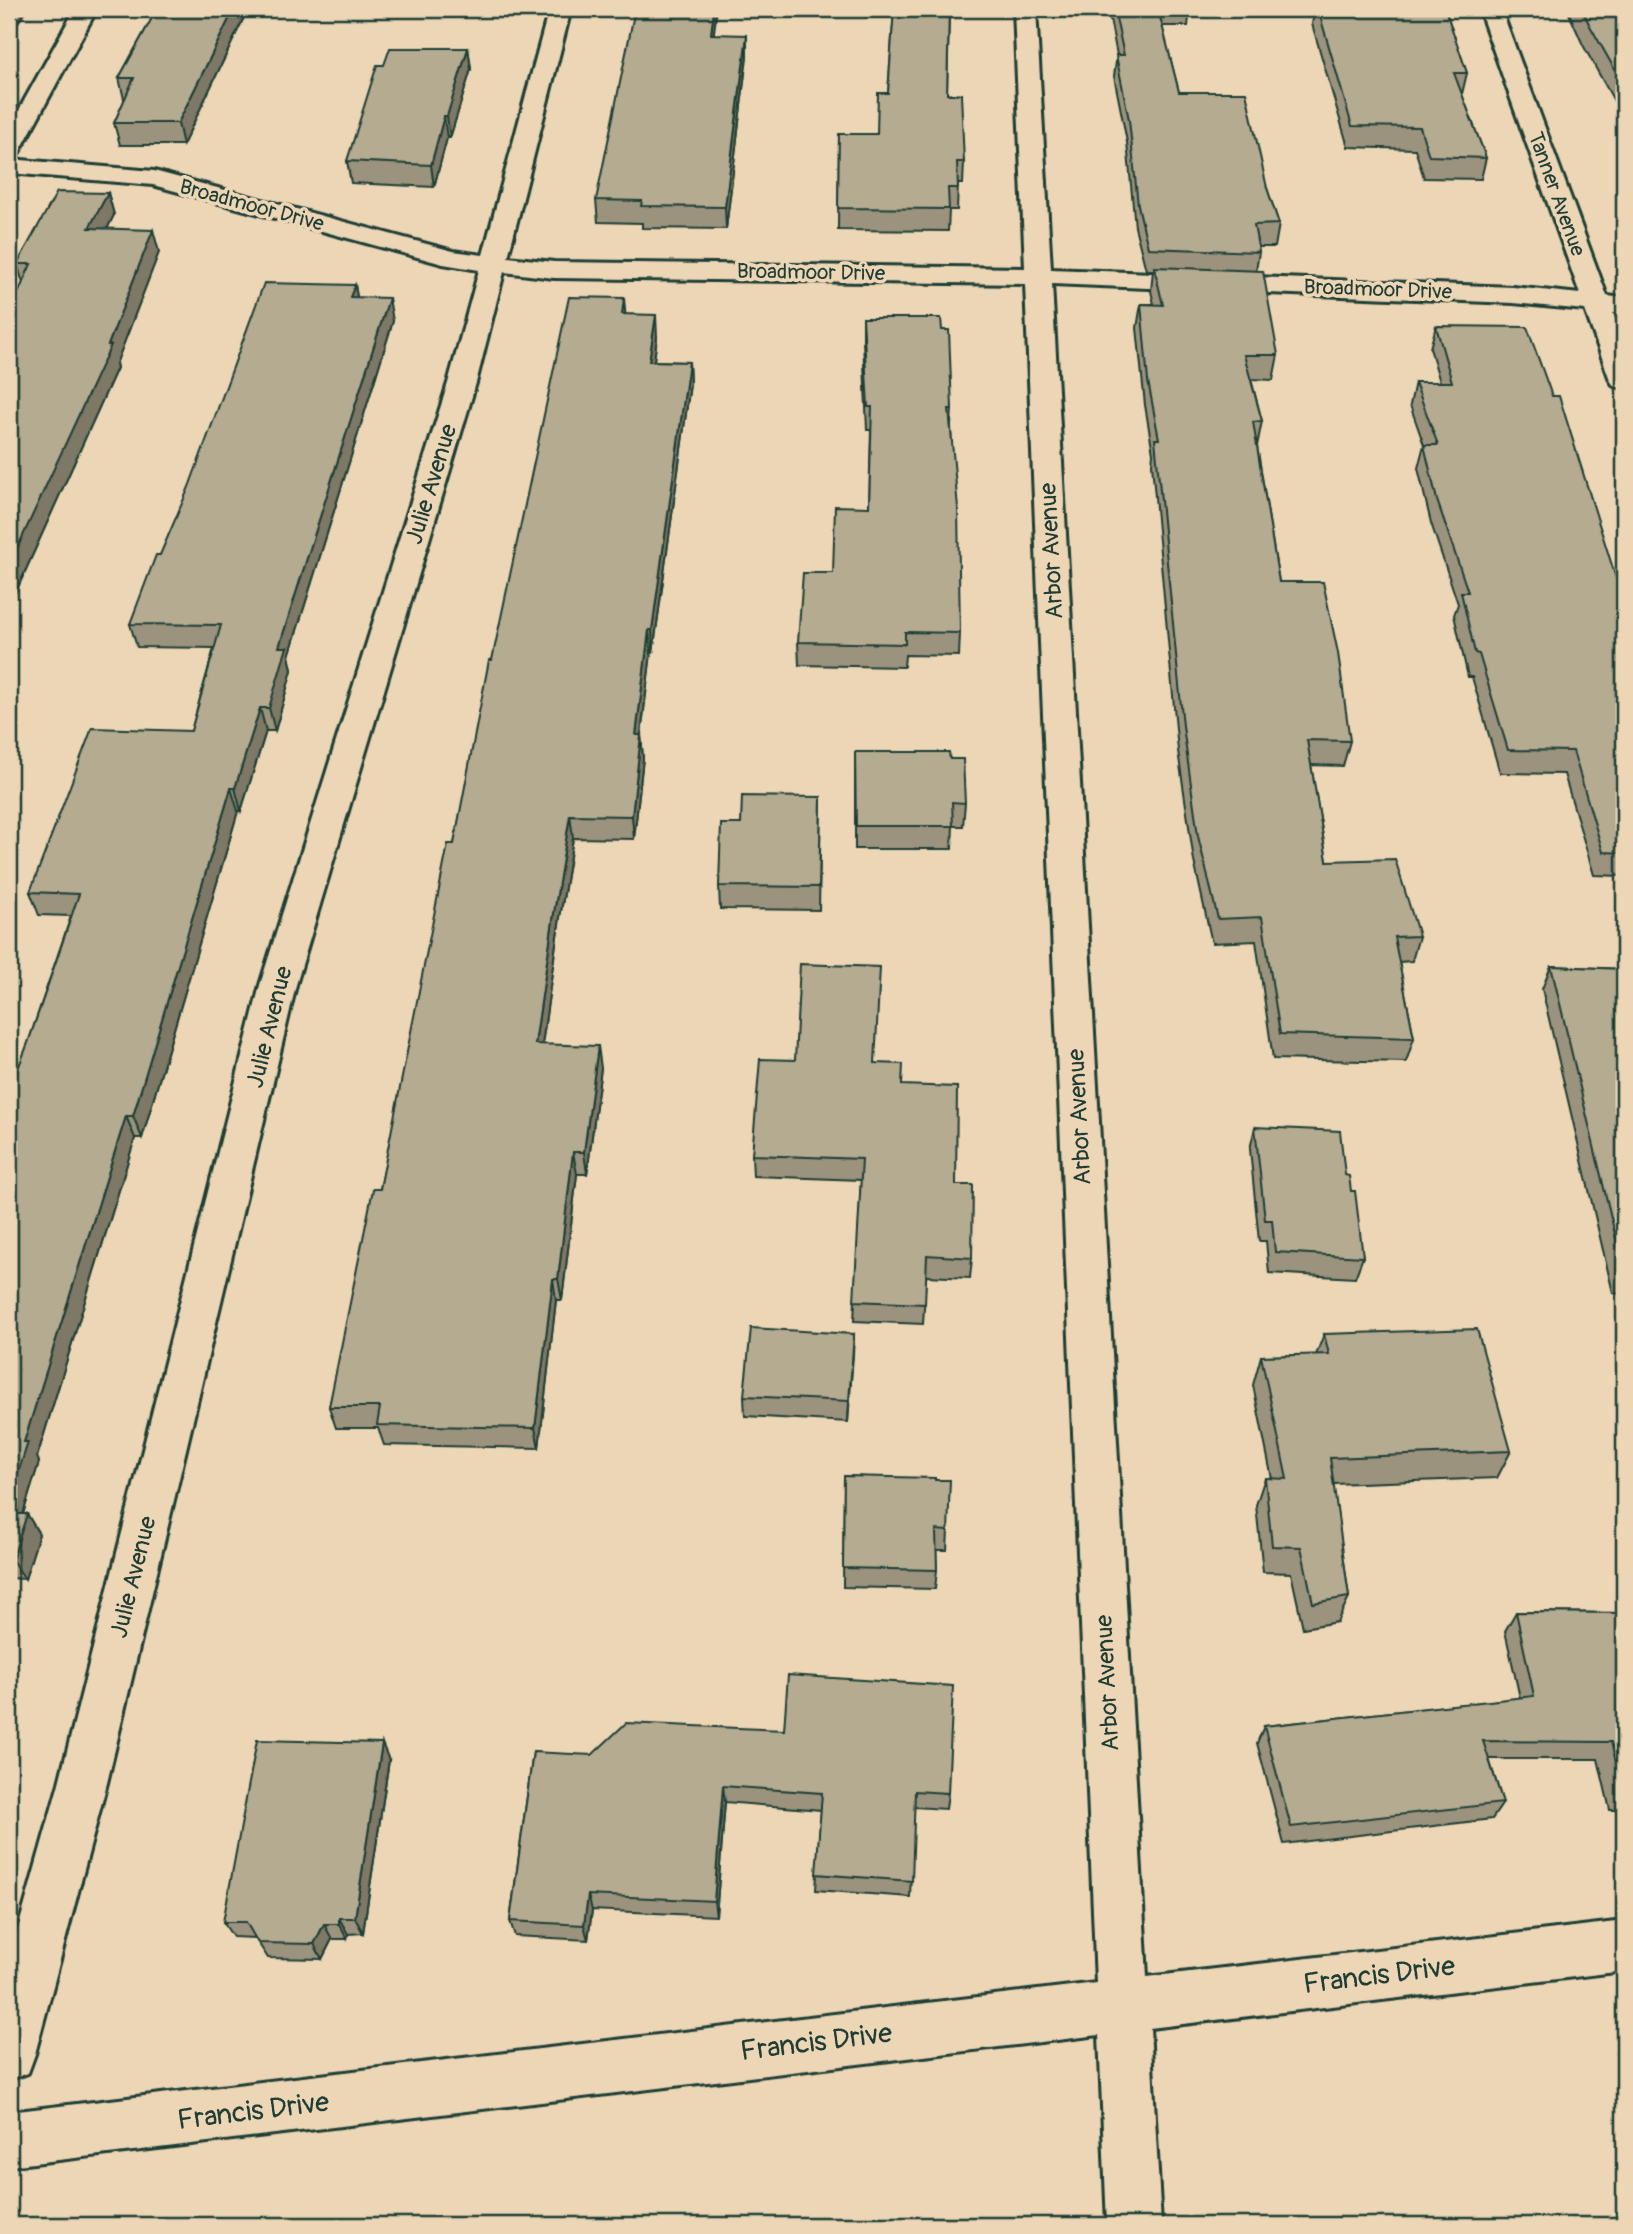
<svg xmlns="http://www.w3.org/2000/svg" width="1633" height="2234" font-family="Pangolin,sans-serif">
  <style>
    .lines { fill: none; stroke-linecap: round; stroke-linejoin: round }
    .minor-casing { stroke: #1f3d34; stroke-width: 6 }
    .minor { fill: #edd6b5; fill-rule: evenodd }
    .wall { fill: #9b937d; stroke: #1f3d34; stroke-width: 2 }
    .shaded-wall { fill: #7e7866; stroke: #1f3d34; stroke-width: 2 }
    .building { fill: #b4ab91; stroke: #1f3d34; stroke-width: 2 }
    .labels { text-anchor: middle; stroke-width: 7; stroke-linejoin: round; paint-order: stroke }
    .far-street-label { font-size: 21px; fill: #1f3d34; stroke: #edd6b5 }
    .street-label { font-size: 24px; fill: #1f3d34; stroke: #edd6b5 }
    .near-street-label { font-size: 28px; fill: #1f3d34; stroke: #edd6b5 }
  </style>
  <rect width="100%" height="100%" fill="#edd6b5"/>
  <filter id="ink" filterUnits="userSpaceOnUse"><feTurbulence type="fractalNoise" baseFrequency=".0143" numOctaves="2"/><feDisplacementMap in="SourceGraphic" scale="14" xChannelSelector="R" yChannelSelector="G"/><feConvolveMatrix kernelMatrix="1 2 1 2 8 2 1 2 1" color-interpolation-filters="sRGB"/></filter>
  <g filter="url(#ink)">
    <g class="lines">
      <defs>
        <g id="minor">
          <path d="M75,9h22l-76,140 -3,5 -9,2v-28z"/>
          <path d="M549,9h22l-63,248 46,5 471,6 -11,-259h22l15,260 462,18 67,7 -101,-285h22l106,287 17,2v16l-11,-1 11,30v45l-10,-2 -4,-6 -25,-70 -72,-7 -461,-19 95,1693 477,-56v50l-474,57 11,197h-54l-8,-190 -1090,131v-54l1087,-129 -71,-1699 -471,-6 -50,-6 -28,111 -180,602 -189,798 -72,271 -7,19 -19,7v-119l50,-178 201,-798 188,-602 31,-113 -36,-6 -290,-79 -144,-12v-14l145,12 299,80 30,4z"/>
        </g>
      </defs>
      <use href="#minor" class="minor-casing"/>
      <use href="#minor" class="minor"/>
    </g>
    <g class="wall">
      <path d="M157,9h105l-1,2h-14l-64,134h-63l-6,-22 11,-24h-1l-5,-21z"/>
      <path d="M894,9h60l-1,9h-4l-2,76 17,68 -1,22h-5l-1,26h-8l-1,21 -110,-1 1,-96h38l11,-41z"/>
      <path d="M1108,9h82l-2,17h-26l17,66 88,96 12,36 -4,23h-17l1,5 -3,19 22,84 -5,25 -22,-1 11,42 -5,25 22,136 71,159 -7,25 -32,-1 16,96 92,75 -7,25 -13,1 15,76 -8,24 -133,-3 -17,-118 -44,2 -18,-82 -16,-110 -26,-287 1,-11 -8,-48 -8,-77 4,-24h13l-3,-13 2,-21h-7l-11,-43 -8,-85 -13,-66 3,-21z"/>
      <path d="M1315,9h130l22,64 -5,21 24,64 -5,21 -57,-1 -9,-29 -67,-2 -36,-123z"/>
      <path d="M1567,9h57v110l-41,-74z"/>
      <path d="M714,34l33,22 -21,173 -84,-1v-5l-44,-1 -2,-22z"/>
      <path d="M468,48l3,21 -21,69h-3l-13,49 -83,-4 -4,-22 37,-96z"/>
      <path d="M1624,126v20l-3,-8z"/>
      <path d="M108,193l6,22 -7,14 52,23 -43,112 1,4 -108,239v-293l14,-31 -6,-19z"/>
      <path d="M355,285l2,13 36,23 -104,335 3,14 -17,61h-9l-25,80h-3l-96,327h-7l-98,319 2,5 -16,52h4l12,20 -14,45 -16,-1v-486l19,-49 43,-127 -32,-1 -9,-23 161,-161 23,-83 -77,-1 -7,-23 30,-69z"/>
      <path d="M626,314l31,23 -3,24 35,1 1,22 -37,269h-2l-10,82 2,23 -9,81 -61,-1 -16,98 -15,109 59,23 -14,106h-10l-15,126h-6l-17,148 -155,-3 -6,-17h-42l-7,-21 51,-218 74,-345 38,-184z"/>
      <path d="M863,318l79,12 10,79 -1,17 9,207 -1,23 -54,-1 -1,12 -105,-2 -1,-23 35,-69 36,-66 2,-77h-4l-4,-89z"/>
      <path d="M1436,326l188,278v280l-2,-8 -28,-1 -30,-101 -64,-1 -28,-96h-4l-14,-62 4,-11 -27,-81 -13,-55 6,-23 -14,-40 5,-23h25l-10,-34z"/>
      <path d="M855,752l95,7 15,44 -2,23h-10l-1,23h-97z"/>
      <path d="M821,797l-2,113 -99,-1 -1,-23 22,-62z"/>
      <path d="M1551,966l73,3v325l-11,-1 -71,-304z"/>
      <path d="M876,1063l26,22 54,100 16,73 -2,20 -44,-2 -3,48 -69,-3 7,-141 -108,-4 -1,-21z"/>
      <path d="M1255,1127l90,48 6,16 12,66 -8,21 -86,-5 -3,-32h-7l-9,-92z"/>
      <path d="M854,1334l-6,88 -103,-6 -1,-20z"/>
      <path d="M1324,1334l187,117 -14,27 -164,6 16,113 -12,25 -34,6 -12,-55 -28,-1 -7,-67 9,-27 7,1 -19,-94 8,-29 55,-1z"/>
      <path d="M844,1476l91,4 13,51 -1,19h-11l1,20 -2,19 -92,-2z"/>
      <path d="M1516,1612l108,1v197h-14l-12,-51h-109l14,44 -11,16 -208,25 -27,-101 7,-17 256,-28 -15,-67z"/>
      <path d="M533,1752l415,41 -2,16 -32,-2 -4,90 -94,-7 5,-80 -96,-8 -9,114 -124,-6 -4,30 -73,-4 -5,-15z"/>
      <path d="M389,1760l-26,173 -15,1 -1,5h-15l-10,20 -54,-1 -13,-20 -22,-1 -10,-15z"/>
    </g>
    <g class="shaded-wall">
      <path d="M9,9h18l-18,27z"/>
      <path d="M234,9h12l1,2 -64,134 -5,-22z"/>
      <path d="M714,9h3l-6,46v-21z"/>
      <path d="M747,35v21l-21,173 -1,-22z"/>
      <path d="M468,48l3,21 -21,69 -3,-22z"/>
      <path d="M444,116l3,22 -13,49 -3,-22z"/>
      <path d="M108,193l6,22 -18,36 -7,-23z"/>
      <path d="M153,230l6,22 -43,112 1,4 -108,239v-41l99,-221z"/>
      <path d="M355,285l4,23 -9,-11z"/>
      <path d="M389,298l4,23 -104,335 3,14 -17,61 -6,-23 10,-61z"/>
      <path d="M624,298l2,22 -4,-6z"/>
      <path d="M656,315l1,22 -6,47 -2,-23z"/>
      <path d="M689,362l1,22 -37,269 -1,-23z"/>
      <path d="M649,630l2,23 -13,105 -2,-23z"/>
      <path d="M260,708l6,23 -25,80 -6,-23z"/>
      <path d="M641,735l2,23 -9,81 -2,-23z"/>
      <path d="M231,788l7,23 -96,327 -9,-22z"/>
      <path d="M570,815l3,23 -16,98 -18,131 -4,-23 19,-131z"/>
      <path d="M598,1046l3,22 -14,106 -3,-22z"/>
      <path d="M126,1116l9,22 -98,319 2,5 -22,71 -8,-13v-19l15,-59z"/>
      <path d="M573,1152l4,22 -15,126 -4,-21z"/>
      <path d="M553,1279l3,21 -17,148 -4,-20z"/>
      <path d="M854,1334l-1,21 -5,67 1,-21z"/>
      <path d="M27,1514l12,20 -14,45 -13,-19z"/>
      <path d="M382,1743l7,17 -26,173 -8,-15z"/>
      <path d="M723,1786l2,16 -9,114 -2,-15z"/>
      <path d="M588,1895l4,15 -4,30 -4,-15z"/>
      <path d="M339,1918l9,16 -1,5 -8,-15z"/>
      <path d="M324,1924l8,15 -10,20 -8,-15z"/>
    </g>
    <g class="building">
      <path d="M157,9h77l-56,114h-64l20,-45h-15z"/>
      <path d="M635,9h79l-3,25 36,1 -22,172 -84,-1 1,-5 -46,-1z"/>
      <path d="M894,9h55l-2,85h14l3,68h-7l1,26h-10l1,21 -111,-1 1,-74h38l1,-41h10z"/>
      <path d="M1114,9h44l21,83h67l21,96 12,36 -25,1 5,27 -111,-4 -10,-43 -9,-85 -13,-65h8z"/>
      <path d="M1318,9h127l22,64h-13l32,85 -57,-2 -9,-29 -68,-1z"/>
      <path d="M1582,9h42v77l-35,-62z"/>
      <path d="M390,48h78l-21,68h-3l-13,49 -84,-4 30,-96h7z"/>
      <path d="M57,192l51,1 -19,35 64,2 -45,115h3l-102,221v-252l22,-50h-14z"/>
      <path d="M1154,267l109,4 15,84h-34l18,66 -9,1 26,160h44l15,71 12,88 -43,-1 20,121 68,-2 24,77 -25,1 20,101 -134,-4 -18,-117 -44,2 -20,-83 -15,-110 -28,-287h4l-11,-58 -7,-77 22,1z"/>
      <path d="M264,283l91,2 -5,12 39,1 -110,349h8l-18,61h-9l-25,80h-4l-98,328h-7l-102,326h4l-19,59v-409l19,-49 51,-149 -49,-2 62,-164 99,3 30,-106 -91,-1 26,-69h4l29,-68z"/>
      <path d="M569,297l55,1 -2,16 34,1 -7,46 40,1 -37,268h-3l-13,105h5l-9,81 -62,-1 -16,98 -19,131 63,2 -14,106h-11l-15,127h-5l-18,149 -158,-3 3,-18h-51l44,-218h7l68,-345h6l35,-184h3z"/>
      <path d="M863,318h78l1,12h7l3,79h-3l9,99 2,125 -55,-1v12l-107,-2 5,-69h30l2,-67 34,1 3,-100h-4z"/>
      <path d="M1436,326l91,1 25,69h7l65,208v249l-21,-1 -30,-101 -65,-1 -29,-96 -4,-1 -14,-61h7l-31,-92 -13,-55h14l-23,-63h37z"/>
      <path d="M855,752h94l1,7h13l2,44 -13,-1 1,24h-97z"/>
      <path d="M742,796l79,1 -2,90 -100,-1 2,-62h20z"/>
      <path d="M800,964l80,3 -5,96 28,1 -1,21 55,2 -1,98h17l-1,73 -45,-3 -2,49 -71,-3 8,-142 -110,-4 8,-96 35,1z"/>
      <path d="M1551,966l73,3v303z"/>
      <path d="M1255,1127l85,4 5,44 4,1 2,15h4l8,66 -88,-5 -3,-32h-7z"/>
      <path d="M751,1328l103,6 -5,67 -105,-5z"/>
      <path d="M1477,1329l34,122 -181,7 19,139 -36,6 -12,-56 -29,-1 -7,-68 22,1 -26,-123 68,-2 -5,-20z"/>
      <path d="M844,1476l91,2v2h15l-2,51 -12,-1 1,40 -94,-2z"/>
      <path d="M9,1514h18l-15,46h-3z"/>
      <path d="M1516,1612l108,1v180l-13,-51 -128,-1 20,62 -212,24 -27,-101 270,-30z"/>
      <path d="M788,1675l165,11 -5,107 -33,-2 -3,90 -96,-7 6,-81 -99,-7 -9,115 -126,-6 -4,30 -74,-4 23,-169 59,3 34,-32 158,7z"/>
      <path d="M257,1740l125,3 -27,175h-16v6h-15l-10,20 -56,-1 -12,-21h-23z"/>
    </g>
  </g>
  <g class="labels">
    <g class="far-street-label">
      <text transform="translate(1557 194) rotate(70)" y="7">Tanner Avenue</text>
      <text transform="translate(252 205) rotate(15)" y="7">Broadmoor Drive</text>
      <text transform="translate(811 272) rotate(1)" y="7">Broadmoor Drive</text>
      <text transform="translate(1378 289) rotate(2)" y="7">Broadmoor Drive</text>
    </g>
    <g class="street-label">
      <text transform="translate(431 484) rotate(-73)" y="8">Julie Avenue</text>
      <text transform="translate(1051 551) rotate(-93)" y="8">Arbor Avenue</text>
      <text transform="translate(269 1027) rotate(-76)" y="8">Julie Avenue</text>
      <text transform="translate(1079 1117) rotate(-93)" y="8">Arbor Avenue</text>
      <text transform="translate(133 1577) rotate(-76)" y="8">Julie Avenue</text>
      <text transform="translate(1107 1683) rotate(-93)" y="8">Arbor Avenue</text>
    </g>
    <g class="near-street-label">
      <text transform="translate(1379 1974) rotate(-7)" y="10">Francis Drive</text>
      <text transform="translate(816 2041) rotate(-7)" y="10">Francis Drive</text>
      <text transform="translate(253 2110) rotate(-7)" y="10">Francis Drive</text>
    </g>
  </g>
  <rect width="1633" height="2234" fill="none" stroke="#edd6b5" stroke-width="35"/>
  <rect x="18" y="18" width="1598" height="2199" fill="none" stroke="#1f3d34" stroke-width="2.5" filter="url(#ink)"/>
</svg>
